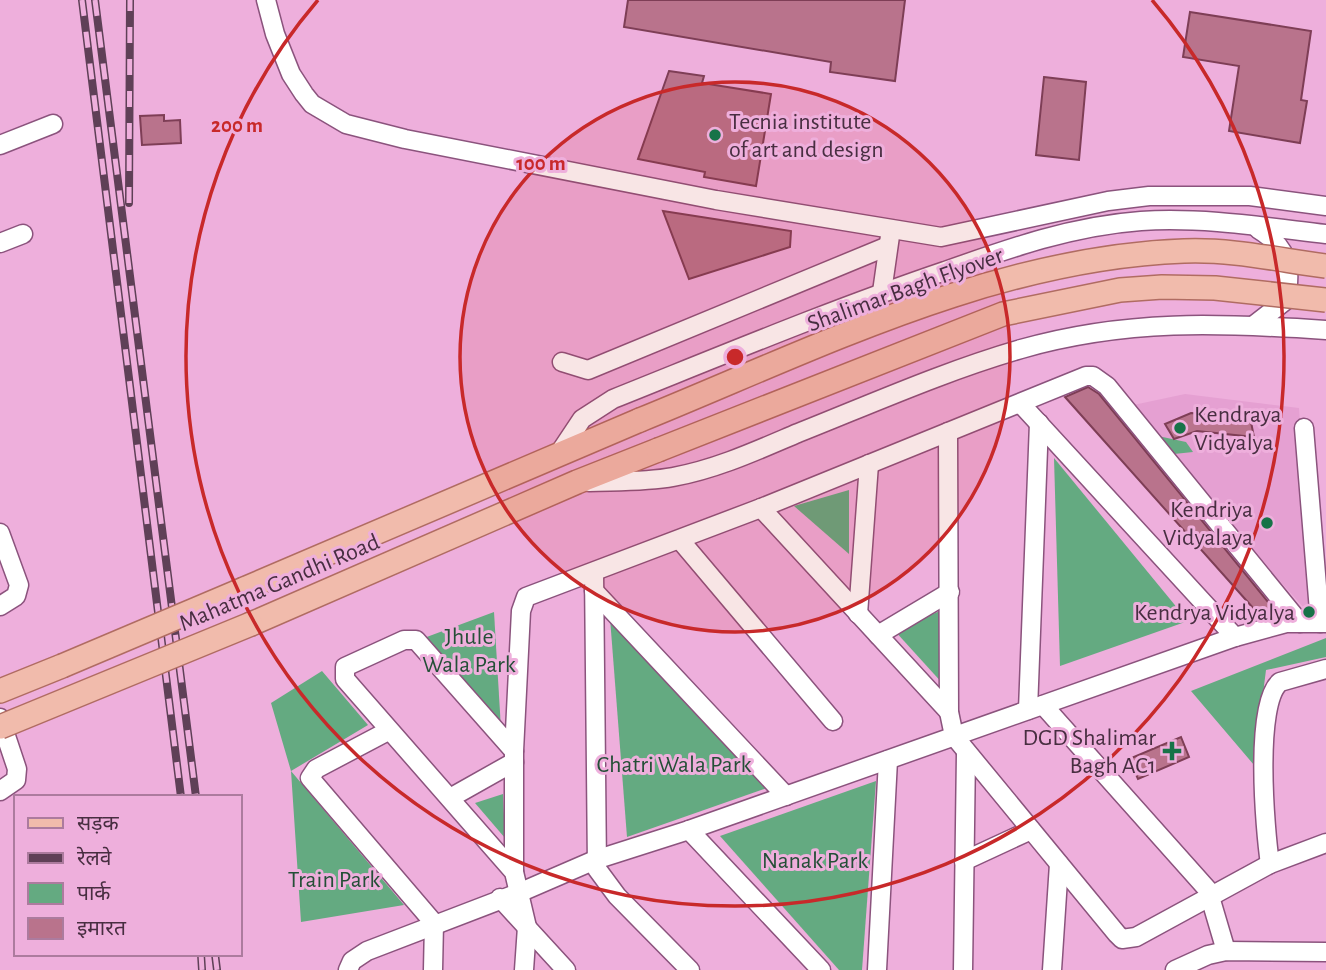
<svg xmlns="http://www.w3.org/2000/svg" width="1326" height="970" font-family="'Alegreya Sans','Noto Sans Devanagari',sans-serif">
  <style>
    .built { fill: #e5a0d2 }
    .green { fill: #64aa81 }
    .building { fill: #b9738c; stroke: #7e3e56; stroke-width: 2 }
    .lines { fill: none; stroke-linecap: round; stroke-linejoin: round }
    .minor-casing { stroke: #8b537d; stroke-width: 21 }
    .major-casing { stroke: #b06c62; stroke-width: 26 }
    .minor { stroke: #fff; stroke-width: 18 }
    .major { stroke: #f1bbac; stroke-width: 23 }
    .rail-casing { stroke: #5f4057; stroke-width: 8 }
    .rail { stroke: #eeafdc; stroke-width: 5; stroke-dasharray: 16; stroke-linecap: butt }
    .major-bridge-casing { stroke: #b06c62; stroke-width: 26; stroke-linecap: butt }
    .major-bridge { stroke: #f1bbac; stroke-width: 23 }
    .ring { fill: none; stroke: #c8292a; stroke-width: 3.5 }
    .poi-dot { fill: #177348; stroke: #eeafdc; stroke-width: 2.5 }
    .labels { text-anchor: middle; stroke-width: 6; stroke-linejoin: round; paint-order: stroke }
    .poi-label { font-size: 24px; fill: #482e41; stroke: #eeafdc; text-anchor: end }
    .street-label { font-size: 24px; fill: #482e41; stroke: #eeafdc }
    .park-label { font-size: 24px; fill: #244f37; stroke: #eeafdc }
    .centre { fill: #c8292a; stroke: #eeafdc; stroke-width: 3.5 }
    .ring-label { font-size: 21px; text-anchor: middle; font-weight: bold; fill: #c8292a; stroke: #eeafdc; stroke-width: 6; stroke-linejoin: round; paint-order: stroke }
  </style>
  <rect width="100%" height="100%" fill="#eeafdc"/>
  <path class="built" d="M1185,394l114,14 13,209 -188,-210z"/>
  <g class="green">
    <path d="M1158,436l28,6 7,10 -19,2z"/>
    <path d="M1054,458l134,163 -128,45z"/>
    <path d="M849,490v64l-55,-48z"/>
    <path d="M940,611l4,74 -50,-55z"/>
    <path d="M494,612l7,117 -77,-91z"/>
    <path d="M610,618l157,170 -140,49z"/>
    <path d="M1326,638v19l-60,13 -12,95 -63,-74z"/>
    <path d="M322,671l46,54 -77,46 113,134 -103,17 -10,-151 -20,-68z"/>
    <path d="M876,781l-14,189h-23l-119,-134z"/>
    <path d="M503,794l2,44 -30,-35z"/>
  </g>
  <g class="building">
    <path d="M628,0h277l-10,81 -65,-9 1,-10 -207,-35z"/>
    <path d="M1190,12l121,19 -10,69 6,1 -7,42 -71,-12 10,-65 -56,-9z"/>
    <path d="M669,71l35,5 -2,7 69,11 -15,92 -52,-9 1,-5 -67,-13z"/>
    <path d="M1044,77l42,5 -7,78 -43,-5z"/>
    <path d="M164,115v6l16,-1 1,23 -39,2 -2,-29z"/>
    <path d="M663,211l128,20 -1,16 -101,32z"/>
    <path d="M1088,387l11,7 178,219 -15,5 -197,-221z"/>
    <path d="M1191,413l59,4 4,20 -57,-6 -23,8 -9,-15z"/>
    <path d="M1181,737l8,20 -51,22 -9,-20z"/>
  </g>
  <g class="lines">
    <defs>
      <g id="minor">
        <path d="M266,0l9,34 16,40 13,20 8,10 34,20 59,15 311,61 225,37 167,-36 41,-5h101l76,10"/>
        <path d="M0,145l53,-21"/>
        <path d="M0,243l23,-9"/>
        <path d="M882,292l8,-56"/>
        <path d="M1254,325l31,-24c8,-33 3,-54 -27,-72"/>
        <path d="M562,362l26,8 300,-124"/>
        <path d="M1021,404l214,233"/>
        <path d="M1304,428l16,195"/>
        <path d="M948,432l1,280 5,24 163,198 5,5 14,-2 134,-73 56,-21"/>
        <path d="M560,452l22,-33 31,-20c110,-44 220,-90 332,-128 65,-23 127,-45 196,-50 61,-4 124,6 185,13"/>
        <path d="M589,482c28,-1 57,0 84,-5 44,-8 85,-27 125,-44 73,-29 147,-62 223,-84 105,-30 199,-26 305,-19"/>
        <path d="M761,508l188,204"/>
        <path d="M0,533l19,52 -3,11 -16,10"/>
        <path d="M680,540l153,181"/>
        <path d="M594,572l3,297 20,27 73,74"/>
        <path d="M594,591l192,205"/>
        <path d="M858,614l11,-150"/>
        <path d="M878,635l72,-43"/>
        <path d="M1043,705l165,185 18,61"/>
        <path d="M1028,710l11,-287"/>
        <path d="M0,718l17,51 -1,11 -16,11"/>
        <path d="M388,731l-72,38 -6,9 124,145 -1,47"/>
        <path d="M514,751l-98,-111h-12l-59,27v12l169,193 13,55 -3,43"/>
        <path d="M450,798l64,-36"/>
        <path d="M689,830l132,140"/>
        <path d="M964,861l67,-31"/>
        <path d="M1270,864c-5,-34 -16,-161 10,-182l46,-13"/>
        <path d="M514,872v-121l7,-140 5,-14 235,-89 325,-132h7l14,10 193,237"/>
        <path d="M500,898l66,72"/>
        <path d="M348,970l4,-9 15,-10 154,-59 74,-32 94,-30 546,-193 51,-14h40"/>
        <path d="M877,970l11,-210"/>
        <path d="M963,970l3,-217"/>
        <path d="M1052,970l7,-106"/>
        <path d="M1175,970l33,-15 18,-4 100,1"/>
      </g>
      <g id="major">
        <path d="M244,589l396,-169"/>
        <path d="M251,624l326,-142 81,-32"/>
        <path d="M0,691l62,-25"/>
      </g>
    </defs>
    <use href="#minor" class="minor-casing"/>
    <use href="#major" class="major-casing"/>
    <use href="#minor" class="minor"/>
    <use href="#major" class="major"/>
    <defs>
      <g id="rail">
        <path d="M82,0l99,797"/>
        <path d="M95,0l101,797"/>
        <path d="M129,203l1,-203"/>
        <path d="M201,954l1,16"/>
        <path d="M215,954l2,16"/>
      </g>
    </defs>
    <use href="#rail" class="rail-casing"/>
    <use href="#rail" class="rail"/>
    <defs>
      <g id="major-bridge">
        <path d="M640,420c175,-71 352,-162 544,-169 47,-2 95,9 142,15"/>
        <path d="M658,450l345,-136 117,-24 42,-3 53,1 111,12"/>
        <path d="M62,666l182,-77"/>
        <path d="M0,727l251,-103"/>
      </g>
    </defs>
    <use href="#major-bridge" class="major-bridge-casing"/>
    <use href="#major-bridge" class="major-bridge"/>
  </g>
  <circle cx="735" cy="357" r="275" fill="#c8292a" fill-opacity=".12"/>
  <g class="ring">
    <circle cx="735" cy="357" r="275"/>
    <path d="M1152 0A549 549 0 1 1 318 0"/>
  </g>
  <g class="poi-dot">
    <circle cx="715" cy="135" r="7"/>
    <circle cx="1180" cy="428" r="7"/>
    <circle cx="1267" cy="523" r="7"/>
    <circle cx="1309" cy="612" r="7"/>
    <path d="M1168.5 740.5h7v7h7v7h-7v7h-7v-7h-7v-7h7z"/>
  </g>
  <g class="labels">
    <g class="poi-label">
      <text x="729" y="129" text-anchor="start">Tecnia institute<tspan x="729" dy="28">of art and design</tspan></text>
      <text x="1194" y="422" text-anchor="start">Kendraya<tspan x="1194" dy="28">Vidyalya</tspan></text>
      <text x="1253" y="517">Kendriya<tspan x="1253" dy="28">Vidyalaya</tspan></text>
      <text x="1295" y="620">Kendrya Vidyalya</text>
      <text x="1156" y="745">DGD Shalimar<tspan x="1156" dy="28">Bagh AC1</tspan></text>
    </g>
    <g class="street-label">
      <text transform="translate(905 289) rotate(-20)" y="8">Shalimar Bagh Flyover</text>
      <text transform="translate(279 582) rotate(-23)" y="8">Mahatma Gandhi Road</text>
    </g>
    <g class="park-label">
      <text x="469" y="644">Jhule<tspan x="469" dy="28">Wala Park</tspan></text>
      <text x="674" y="772">Chatri Wala Park</text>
      <text x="815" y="868">Nanak Park</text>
      <text x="334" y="887">Train Park</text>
    </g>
  </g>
  <circle cx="735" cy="357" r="10" class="centre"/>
  <g class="ring-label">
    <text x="237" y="132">200 m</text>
    <text x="541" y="170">100 m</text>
  </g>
  <rect x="14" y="795" width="228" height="161" fill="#eeafdc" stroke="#ac7b9e" stroke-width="2"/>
  <rect x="28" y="818" width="35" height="10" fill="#f1bbac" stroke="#ac7b9e" stroke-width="2"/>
  <text x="77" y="830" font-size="21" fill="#482e41">सड़क</text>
  <rect x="28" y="853" width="35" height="10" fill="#5f4057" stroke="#ac7b9e" stroke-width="2"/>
  <text x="77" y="865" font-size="21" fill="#482e41">रेलवे</text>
  <rect x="28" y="883" width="35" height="21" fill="#64aa81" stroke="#ac7b9e" stroke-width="2"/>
  <text x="77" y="900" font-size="21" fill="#482e41">पार्क</text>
  <rect x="28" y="918" width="35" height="21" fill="#b9738c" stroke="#ac7b9e" stroke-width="2"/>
  <text x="77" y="935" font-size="21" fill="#482e41">इमारत</text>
</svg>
